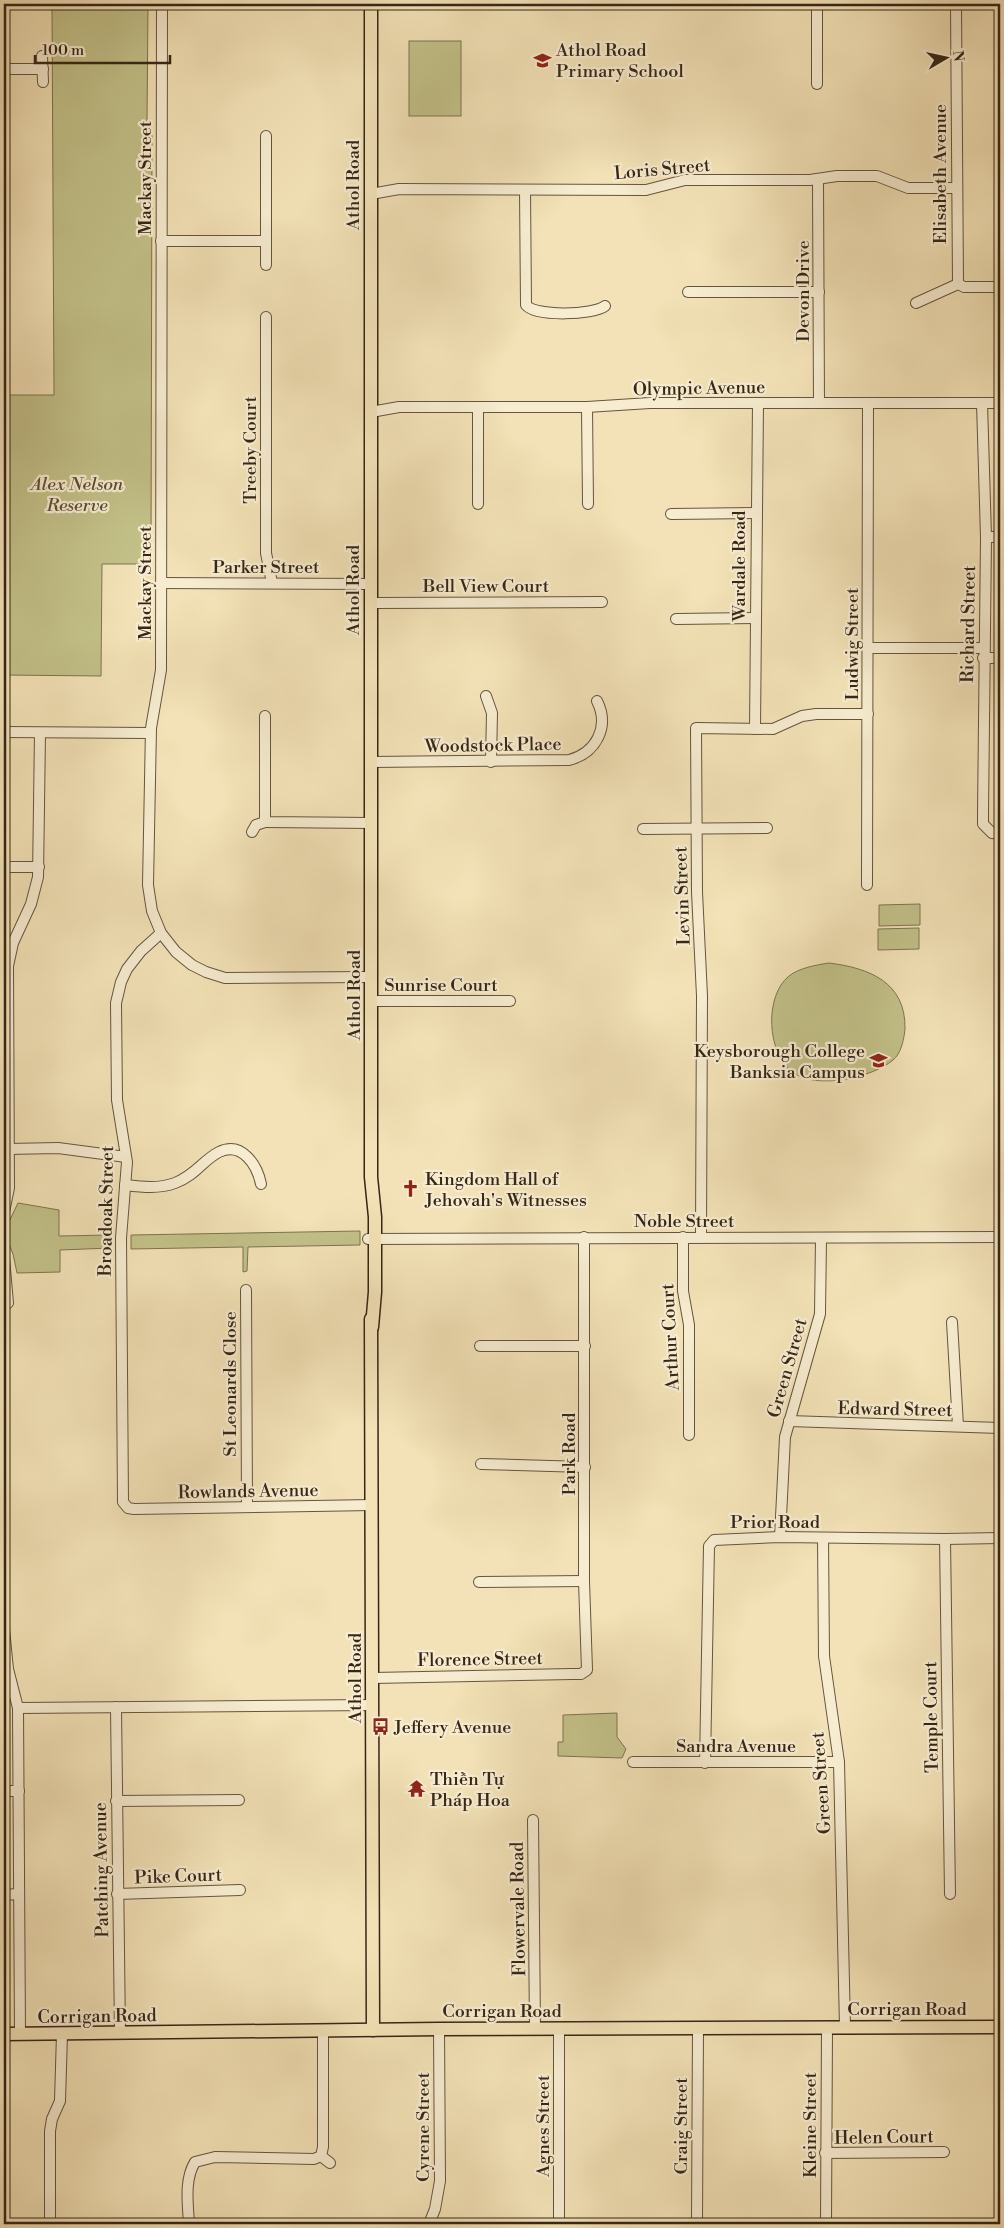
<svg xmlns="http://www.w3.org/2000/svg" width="1004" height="2228" font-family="'Libre Bodoni',serif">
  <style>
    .green { fill: #c3c189; stroke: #7c7450 }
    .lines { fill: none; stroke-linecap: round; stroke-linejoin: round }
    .minor-casing { stroke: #64553f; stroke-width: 12 }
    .major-casing { stroke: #352617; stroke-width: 15 }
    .minor { stroke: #f7ecd0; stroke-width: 10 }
    .major { stroke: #f3e2b7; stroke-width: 12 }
    .labels { text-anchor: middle; stroke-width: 4.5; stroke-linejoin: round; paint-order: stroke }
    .poi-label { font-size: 18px; fill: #352617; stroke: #f7ecd0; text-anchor: start }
    .street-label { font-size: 18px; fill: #352617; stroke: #f7ecd0 }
    .park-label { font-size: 18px; font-style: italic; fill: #584d34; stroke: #f7ecd0 }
  </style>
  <rect width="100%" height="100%" fill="#f3e2b7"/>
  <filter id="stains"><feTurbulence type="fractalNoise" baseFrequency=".004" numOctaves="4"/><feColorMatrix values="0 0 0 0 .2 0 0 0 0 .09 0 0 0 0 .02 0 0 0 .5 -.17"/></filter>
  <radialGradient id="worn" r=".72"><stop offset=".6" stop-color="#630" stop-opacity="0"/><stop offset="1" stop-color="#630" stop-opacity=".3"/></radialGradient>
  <g class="green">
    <path d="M52,4h96l-1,119 5,13 -1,428h-49l-1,112 -97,-1v-280h50z"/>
    <rect x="409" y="41" width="52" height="75"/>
    <path d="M920,904v21l-41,1v-21z"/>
    <path d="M919,928v21l-41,1v-21z"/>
    <path d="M829,963c40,5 77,19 76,66 -1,10 -4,25 -12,31 -21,18 -77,30 -101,12 -25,-19 -28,-76 -3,-96 10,-8 27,-11 40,-13z"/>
    <path d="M18,1203l41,7v26l51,-1v13l-50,2v22l-43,1 -4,-19 -9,-22z"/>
    <path d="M360,1231v14l-112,2 -1,24 -4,1v-25l-112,2v-14z"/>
    <path d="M617,1713v24l9,12 -4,9 -64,-2v-14h5v-27z"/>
  </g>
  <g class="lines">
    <defs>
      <g id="minor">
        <path d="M162,4l-1,666 -10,58 -3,157 4,26 9,22 15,19 16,13 14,7 19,6 146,-1"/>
        <path d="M817,4v80"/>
        <path d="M956,4l2,280"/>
        <path d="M42,56l1,26"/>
        <path d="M4,69h39"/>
        <path d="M818,179l1,224"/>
        <path d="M525,190l1,115c10,12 67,10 79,1"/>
        <path d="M371,194l28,-5 247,1 39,-10h125l27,-4h40l31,12h48"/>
        <path d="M161,241h105v-105"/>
        <path d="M266,241v24"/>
        <path d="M688,292h131"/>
        <path d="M916,303l42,-19 6,3h36"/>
        <path d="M266,317v236l6,30"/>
        <path d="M982,403l4,134 -3,277v10l9,9 8,1"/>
        <path d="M478,407v97"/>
        <path d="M587,407l1,97"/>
        <path d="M371,412l28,-5h188l63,-4h350"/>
        <path d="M671,514l84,-1"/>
        <path d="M986,537h14"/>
        <path d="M161,583l210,1"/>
        <path d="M371,603l231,-1"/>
        <path d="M676,619l79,-1"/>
        <path d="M868,648h115"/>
        <path d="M983,658h17"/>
        <path d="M486,696l6,17 -1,49"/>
        <path d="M265,716v106l106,1"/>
        <path d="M755,729l3,-326"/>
        <path d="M4,732l146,1"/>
        <path d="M371,762l198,-2c27,-7 41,-33 28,-59"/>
        <path d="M643,829l124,-1"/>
        <path d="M252,832l4,-7 9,-3"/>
        <path d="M4,867h35"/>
        <path d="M867,885l1,-481"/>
        <path d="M161,933l-20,18 -14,18 -6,13 -5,21 1,97 10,62 -6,76 2,264 5,6 6,1 238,-4"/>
        <path d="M371,1001h139"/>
        <path d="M8,1149l50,-1 68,9"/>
        <path d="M125,1185c17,2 34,4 50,-2 21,-8 28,-23 44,-31 23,-11 38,13 42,32"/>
        <path d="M4,1212l5,-24 -1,-222 5,-23 18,-39 7,-27 2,-144"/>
        <path d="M683,1237v54l6,34v110"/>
        <path d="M701,1237l1,-241 -5,-104 -1,-164 77,1 29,-13 14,-2h52"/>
        <path d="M368,1239l632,-2"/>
        <path d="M4,1258l4,45"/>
        <path d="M246,1290l1,217"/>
        <path d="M952,1322l6,104"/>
        <path d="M480,1346h105"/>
        <path d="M789,1421l211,7"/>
        <path d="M481,1464l104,3"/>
        <path d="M780,1537l5,-100 35,-123 1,-76"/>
        <path d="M823,1538l1,118 15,106 6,265"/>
        <path d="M945,1539l5,355"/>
        <path d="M479,1582l105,-1"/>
        <path d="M4,1629l4,40 10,39 2,326"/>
        <path d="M373,1678l199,-4h9l6,-4 -3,-89v-344"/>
        <path d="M116,1707l4,326"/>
        <path d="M18,1708l355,-3"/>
        <path d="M633,1762h206"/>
        <path d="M705,1763l4,-217 5,-6 66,-3 165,2 55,-1"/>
        <path d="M4,1791h15"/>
        <path d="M116,1801l123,-1"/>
        <path d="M533,1820l2,209"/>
        <path d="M117,1894l123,-4"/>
        <path d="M4,1895l14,-1"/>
        <path d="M825,2153l119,-1"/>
        <path d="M321,2156l9,7"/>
        <path d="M50,2224v-93l2,-12 8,-18 2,-67"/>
        <path d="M189,2224c-1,-20 -5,-44 6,-62l20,-5 99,2 7,-3 2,-9v-117"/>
        <path d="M429,2224l6,-15 5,-28 -1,-152"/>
        <path d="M559,2224v-195"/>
        <path d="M697,2224l1,-197"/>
        <path d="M826,2224l1,-197"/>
      </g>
      <g id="major">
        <path d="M371,4v1173l4,40v75l-3,35"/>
        <path d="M371,1319l2,711"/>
        <path d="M4,2034l435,-5 561,-2"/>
      </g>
    </defs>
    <use href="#minor" class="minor-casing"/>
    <use href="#major" class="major-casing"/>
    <use href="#minor" class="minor"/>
    <use href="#major" class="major"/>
  </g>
  <defs>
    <symbol id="school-bare" viewBox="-9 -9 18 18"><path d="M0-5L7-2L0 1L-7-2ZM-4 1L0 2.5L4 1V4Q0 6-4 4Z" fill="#8f2418" stroke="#f7ecd0" stroke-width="2.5" paint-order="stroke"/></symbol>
    <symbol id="church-bare" viewBox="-9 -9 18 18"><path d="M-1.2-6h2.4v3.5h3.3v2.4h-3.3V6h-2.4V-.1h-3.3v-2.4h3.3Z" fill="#8f2418" stroke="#f7ecd0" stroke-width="2.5" paint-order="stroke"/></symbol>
    <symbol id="bus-bare" viewBox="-9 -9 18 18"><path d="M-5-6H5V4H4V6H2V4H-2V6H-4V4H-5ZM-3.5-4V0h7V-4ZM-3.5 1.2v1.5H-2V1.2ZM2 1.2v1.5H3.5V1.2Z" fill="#8f2418" stroke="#f7ecd0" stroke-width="2.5" paint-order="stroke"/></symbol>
    <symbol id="temple-bare" viewBox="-9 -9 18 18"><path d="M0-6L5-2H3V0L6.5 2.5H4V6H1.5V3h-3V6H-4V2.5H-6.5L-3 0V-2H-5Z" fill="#8f2418" stroke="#f7ecd0" stroke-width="2.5" paint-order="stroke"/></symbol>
  </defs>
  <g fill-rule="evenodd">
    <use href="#school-bare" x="530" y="48" width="25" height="25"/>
    <use href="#school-bare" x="866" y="1048" width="25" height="25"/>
    <use href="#church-bare" x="398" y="1176" width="25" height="25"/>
    <use href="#bus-bare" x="368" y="1714" width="25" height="25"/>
    <use href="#temple-bare" x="404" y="1776" width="25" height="25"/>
  </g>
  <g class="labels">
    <g class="poi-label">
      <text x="556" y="56">Athol Road<tspan x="556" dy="21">Primary School</tspan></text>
      <text x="865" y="1057" text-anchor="end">Keysborough College<tspan x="865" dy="21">Banksia Campus</tspan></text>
      <text x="425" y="1185">Kingdom Hall of<tspan x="425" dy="21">Jehovah's Witnesses</tspan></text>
      <text x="394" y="1733">Jeffery Avenue</text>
      <text x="430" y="1785">Thiền Tự<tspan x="430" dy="21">Pháp Hoa</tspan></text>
    </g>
    <g class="street-label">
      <text transform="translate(662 169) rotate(-5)" y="6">Loris Street</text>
      <text transform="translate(940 174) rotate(-90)" y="6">Elisabeth Avenue</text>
      <text transform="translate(145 178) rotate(-90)" y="6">Mackay Street</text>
      <text transform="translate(353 185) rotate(-90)" y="6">Athol Road</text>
      <text transform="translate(803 291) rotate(-90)" y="6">Devon Drive</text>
      <text transform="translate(699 388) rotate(-1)" y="6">Olympic Avenue</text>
      <text transform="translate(250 450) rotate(-90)" y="6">Treeby Court</text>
      <text transform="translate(739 566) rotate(-90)" y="6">Wardale Road</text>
      <text x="266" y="573">Parker Street</text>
      <text transform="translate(145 583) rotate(-90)" y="6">Mackay Street</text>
      <text x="486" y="592">Bell View Court</text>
      <text transform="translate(353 590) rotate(-90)" y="6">Athol Road</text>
      <text transform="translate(968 624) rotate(-89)" y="6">Richard Street</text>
      <text transform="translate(852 644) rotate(-90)" y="6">Ludwig Street</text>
      <text transform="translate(493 745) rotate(-1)" y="6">Woodstock Place</text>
      <text transform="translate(682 896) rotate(-92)" y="6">Levin Street</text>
      <text x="441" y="991">Sunrise Court</text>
      <text transform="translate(354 995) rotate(-90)" y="6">Athol Road</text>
      <text transform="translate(106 1211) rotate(-89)" y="6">Broadoak Street</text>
      <text x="684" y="1227">Noble Street</text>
      <text transform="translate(670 1337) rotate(-93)" y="6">Arthur Court</text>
      <text transform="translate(787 1368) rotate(-74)" y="6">Green Street</text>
      <text transform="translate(230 1384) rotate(-90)" y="6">St Leonards Close</text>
      <text transform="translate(895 1409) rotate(1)" y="6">Edward Street</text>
      <text transform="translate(569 1454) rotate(-90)" y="6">Park Road</text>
      <text transform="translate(248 1491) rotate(-1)" y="6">Rowlands Avenue</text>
      <text x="775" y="1528">Prior Road</text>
      <text transform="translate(480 1659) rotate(-1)" y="6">Florence Street</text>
      <text transform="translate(355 1678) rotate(-90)" y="6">Athol Road</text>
      <text transform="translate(931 1717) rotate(-91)" y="6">Temple Court</text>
      <text x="736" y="1752">Sandra Avenue</text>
      <text transform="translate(821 1783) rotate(-94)" y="6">Green Street</text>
      <text transform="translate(101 1870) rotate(-91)" y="6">Patching Avenue</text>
      <text transform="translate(178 1876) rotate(-2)" y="6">Pike Court</text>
      <text transform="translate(518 1909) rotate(-91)" y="6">Flowervale Road</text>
      <text x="907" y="2015">Corrigan Road</text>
      <text x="502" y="2017">Corrigan Road</text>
      <text transform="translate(97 2016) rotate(-1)" y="6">Corrigan Road</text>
      <text transform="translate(810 2125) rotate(-90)" y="6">Kleine Street</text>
      <text transform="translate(543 2126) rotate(-90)" y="6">Agnes Street</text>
      <text transform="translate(681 2126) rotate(-90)" y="6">Craig Street</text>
      <text transform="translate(423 2127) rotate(-90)" y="6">Cyrene Street</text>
      <text transform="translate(884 2137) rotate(-1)" y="6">Helen Court</text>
    </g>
    <g class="park-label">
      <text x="77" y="490">Alex Nelson<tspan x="77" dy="21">Reserve</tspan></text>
    </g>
  </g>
  <rect width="1004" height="2228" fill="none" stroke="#f3e2b7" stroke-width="20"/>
  <rect x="5" y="5" width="994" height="2218" fill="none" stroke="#352617" stroke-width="2.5"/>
  <rect x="10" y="10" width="984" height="2208" fill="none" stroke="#352617"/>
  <g transform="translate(946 58) rotate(81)" stroke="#f7ecd0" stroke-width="4" paint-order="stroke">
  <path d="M0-4L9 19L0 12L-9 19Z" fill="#352617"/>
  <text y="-8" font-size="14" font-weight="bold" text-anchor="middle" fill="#352617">N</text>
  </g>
  <path d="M35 55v8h135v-8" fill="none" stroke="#352617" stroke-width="2.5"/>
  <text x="42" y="55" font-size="15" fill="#352617" stroke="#f7ecd0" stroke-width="4" paint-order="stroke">100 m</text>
  <rect width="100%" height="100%" filter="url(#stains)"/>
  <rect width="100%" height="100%" fill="url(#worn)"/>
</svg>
